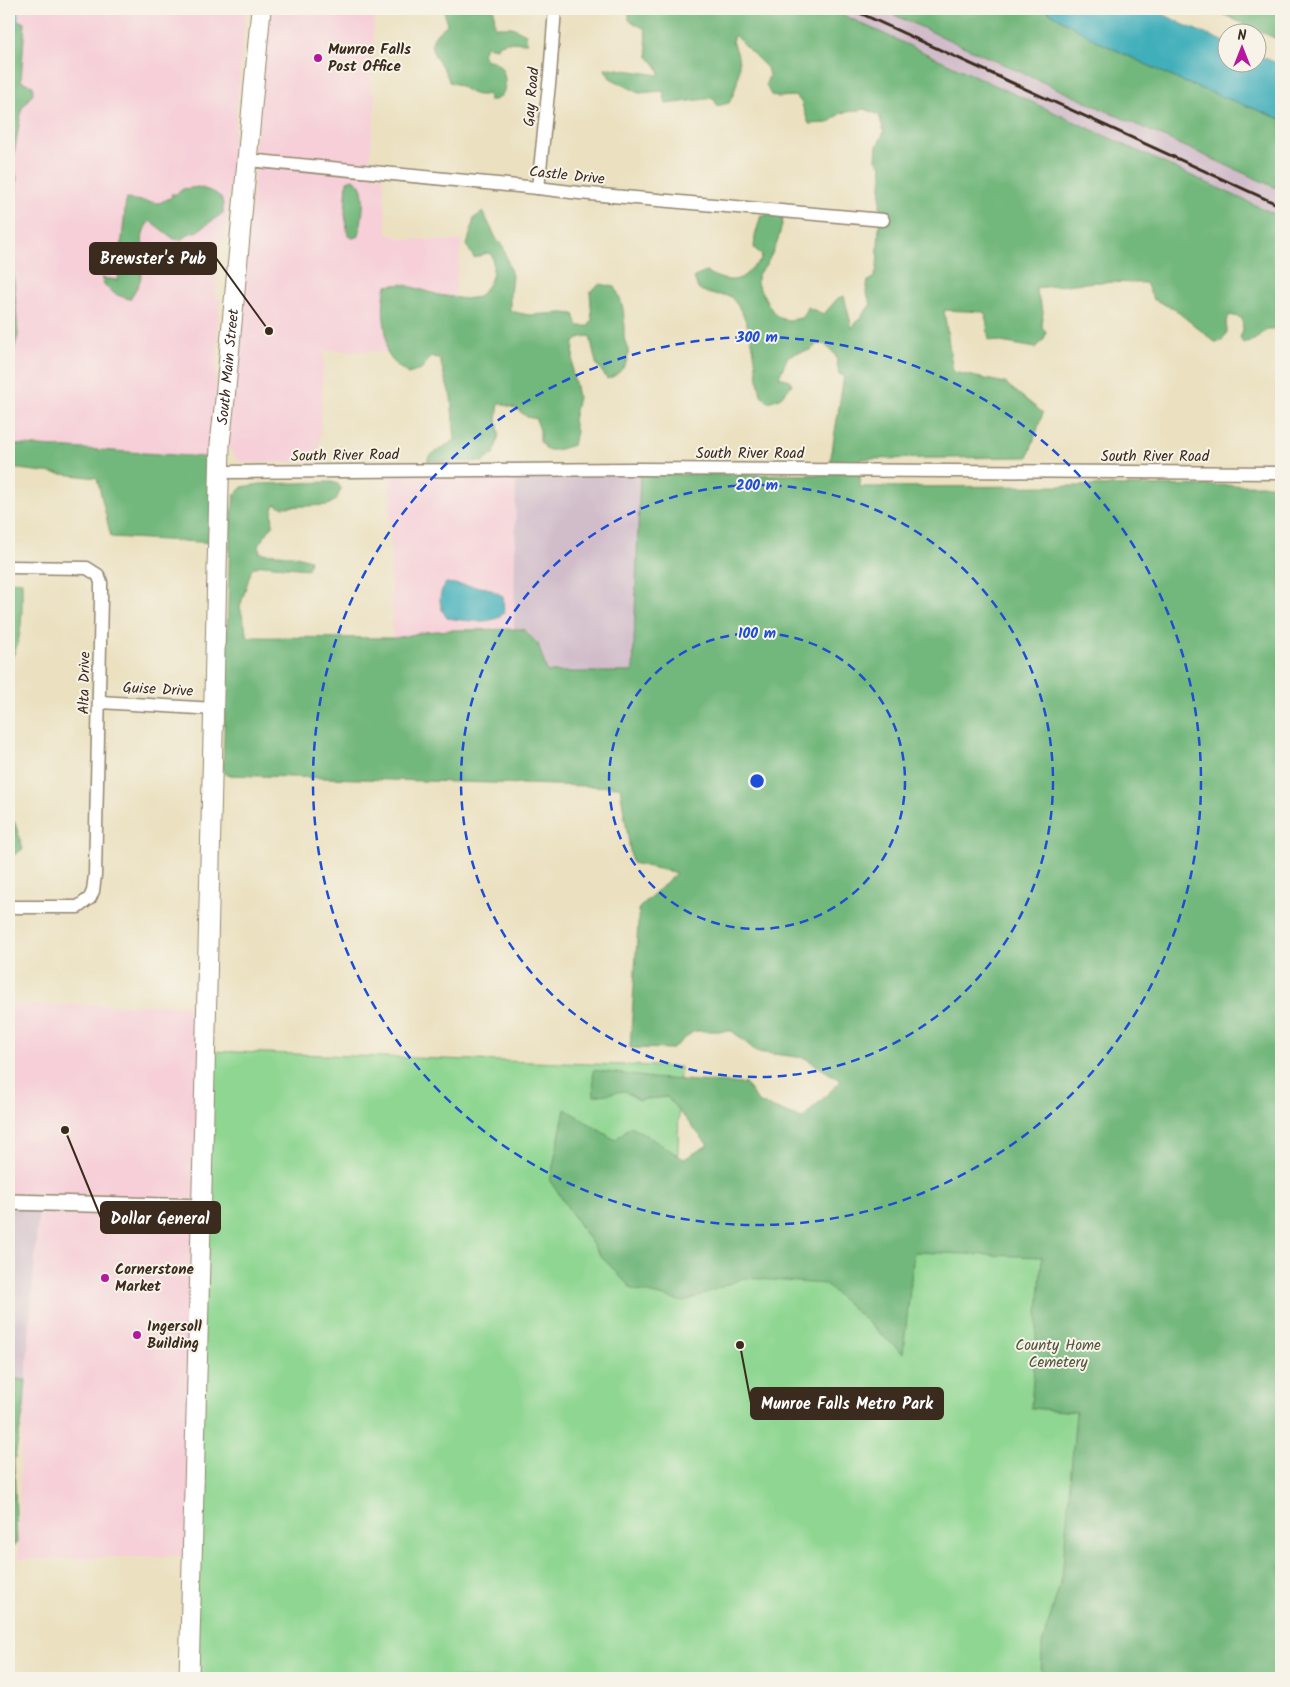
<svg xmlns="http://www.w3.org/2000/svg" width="1290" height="1687" font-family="Kalam,sans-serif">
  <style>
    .built { fill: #f6cfd8 }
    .industrial { fill: #d1bdca }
    .green { fill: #8ed691; stroke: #648058 }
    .forest { fill: #72b77b; stroke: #56704c }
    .water { fill: #3fafba; stroke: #3d6c6c }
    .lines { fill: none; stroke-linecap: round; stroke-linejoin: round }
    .stream { stroke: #3fafba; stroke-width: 3 }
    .minor-casing { stroke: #938670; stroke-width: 15 }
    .tertiary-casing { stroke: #938670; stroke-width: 18 }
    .primary-casing { stroke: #938670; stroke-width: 21 }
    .minor { stroke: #fff; stroke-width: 12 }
    .tertiary { stroke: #fff; stroke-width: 15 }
    .primary { stroke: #fff; stroke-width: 19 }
    .rail { stroke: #3b2a1e; stroke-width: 3 }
    .ring { fill: none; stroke: #1d4ed8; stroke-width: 2.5; stroke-dasharray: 9 6 }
    .poi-dot { fill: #b5179e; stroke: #f7f3e8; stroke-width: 2 }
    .labels { text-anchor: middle; stroke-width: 4; stroke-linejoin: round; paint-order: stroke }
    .poi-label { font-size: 15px; font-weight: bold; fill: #3b2a1e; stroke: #f7f3e8; text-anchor: start }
    .street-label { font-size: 15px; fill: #3b2a1e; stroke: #f7f3e8 }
    .park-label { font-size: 15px; fill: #50553b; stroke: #f7f3e8 }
    .centre { fill: #1d4ed8; stroke: #f7f3e8; stroke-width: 2.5 }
    .ring-label { font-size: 15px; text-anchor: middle; font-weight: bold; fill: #1d4ed8; stroke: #f7f3e8; stroke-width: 4; stroke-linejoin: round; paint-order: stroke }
    .leader { fill: none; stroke: #3b2a1e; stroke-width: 2 }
    .callout-dot { fill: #3b2a1e; stroke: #f7f3e8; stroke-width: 2 }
    .callout { fill: #3b2a1e; stroke: #3b2a1e; stroke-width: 2 }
    .callout-label { font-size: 16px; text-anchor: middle; font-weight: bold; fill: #fff }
  </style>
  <rect width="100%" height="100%" fill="#f7f3e8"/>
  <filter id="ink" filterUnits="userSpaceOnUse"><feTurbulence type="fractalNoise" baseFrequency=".02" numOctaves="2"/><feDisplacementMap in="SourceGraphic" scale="10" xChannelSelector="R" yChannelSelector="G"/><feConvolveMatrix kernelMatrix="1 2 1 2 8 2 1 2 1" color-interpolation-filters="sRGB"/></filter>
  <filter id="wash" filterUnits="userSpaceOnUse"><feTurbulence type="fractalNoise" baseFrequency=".0096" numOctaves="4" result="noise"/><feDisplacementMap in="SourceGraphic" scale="20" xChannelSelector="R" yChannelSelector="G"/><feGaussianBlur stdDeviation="1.12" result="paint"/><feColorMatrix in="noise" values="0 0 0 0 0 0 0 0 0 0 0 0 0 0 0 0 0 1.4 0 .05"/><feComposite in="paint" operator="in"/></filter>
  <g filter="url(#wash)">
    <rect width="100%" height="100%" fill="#ebe1c1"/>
    <g class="built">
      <path d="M16,9h230l-21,229 -5,1 -5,59 5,1 -2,21 -3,137 -206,-13v-75l9,-34 -6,-82 -3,-7 3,-15 5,-53 -8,-2v-32l16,-121 -10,-4z"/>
      <path d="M271,9h104l-5,82 6,3 -7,77 -95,-12 -17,-5 -2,-5z"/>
      <path d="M264,165l119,11 4,57 14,6 61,2 -8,56 -15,-2 -56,7v20l3,12 1,18 -63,-2 -5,112 -77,1 -4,-3 -11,-13 28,-278z"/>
      <path d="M390,475h126l-2,154 -64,1 -25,2 -33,6z"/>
      <path d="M9,1005h197l-14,551 -174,3 3,-110 18,-246 -30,-1z"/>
    </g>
    <g class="industrial">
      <path d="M830,9h51l400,181v27z"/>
      <path d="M640,474l-7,198h-87l-8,-28 -15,-15h-9l2,-154z"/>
      <path d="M9,1202h30l-13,178h-5l-12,96z"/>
    </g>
    <path class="green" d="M205,1051l475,16 -4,165 605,2v444h-1092z"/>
    <g class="forest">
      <path d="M444,9h50l1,18h17l14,7 1,9 -20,-1 -9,3 -1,3 -11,-2 -3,8 3,6c23,-2 27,43 3,40l-1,-6c-18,5 -23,-9 -39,-12 -5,-23 -35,-34 -2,-57z"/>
      <path d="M629,9h201l451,208v110l-14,3 -13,10 -11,3 -3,-5 3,-8 -1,-12 -12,-3 -4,6 1,11 -5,9 -7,1 -41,-33 -21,-10 -7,-16 -51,-1 -60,6 8,23 -1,16 4,5 -2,7 -8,9 -47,-8 -4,-28 -41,-2 9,62 52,11 38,30 -15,44 -167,2 -1,28 421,-2v1193h-240l1,-34 20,-66 14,-166 -45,-4 11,-151 -128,-5 -11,102 -78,-70 -82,-6 -59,24 -52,-13 -33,-35 -49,-73 15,-72 50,31 16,-14 53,33 24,-14 -41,-48 -28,3 -15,-9 -30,5 -1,-26 59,8 94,6 12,18 44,17 39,-38 -36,-23 -48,-6 -25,-21h-38l-22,18 -42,-1 9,-140 37,-35 -44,-10 -12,-76 -394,-12 -3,-7 7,-232 2,-25 3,-17 7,-7 18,-3 72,-2 6,2 3,5 -5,11 -8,5 -46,2 -7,-3 -3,8 1,13 -14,19 1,9 33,2 17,5 -2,9 -45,-4 -11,3 -12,39 8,30 147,1 30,-6 25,-2 73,-1 15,15 9,28h86l7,-198 188,1 16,-99 -5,-2 -3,-17 -2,-4 -10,-9h-7l-6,6 -15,3 -8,3 -9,21 11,3 2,5 -12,13 -12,4 -7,-7c-8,-35 -5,-71 -31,-99l-20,-2 -12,-5 -4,-12 12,-5c12,6 27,13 39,3 6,-6 7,-9 15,-13l2,-7 -8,-7 1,-12 6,-21 19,-1 3,4c-2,16 -8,31 -16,45 -3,6 -9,8 -10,16 -1,7 4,11 7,17 10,20 16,29 39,21l4,-10 17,7 14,-16 6,-2 8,32 19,-24 -5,-12 2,-11 6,-4 3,-8 5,-103 -6,-6 1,-14 7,-14 -5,-17 -14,-6 -24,4 -13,10 -19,1 -8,-22 -5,-6 -19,1 -6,-2 -5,-10 3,-10 -2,-7 -33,-33 -2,7c12,17 7,43 -3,61l-12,3 -3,-8 -48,6 -3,-13 -24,2 -29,-15 -5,-9 5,-1 50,7c-1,-8 -6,-13 -12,-18l-3,-28 -16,-9z"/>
      <path d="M881,9h163l51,31 86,41 100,38v71z"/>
      <path d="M1214,9h67v32l-65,-30z"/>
      <path d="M9,17l16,6 -4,58 12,5v7l-11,15 -10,57 5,13 -5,53 -3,15 3,7 6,82 -9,34z"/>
      <path d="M353,179c16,7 9,37 7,52l-1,5 -6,2 -5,-2 -3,-22 2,-33z"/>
      <path d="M199,187c16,6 26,6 24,26l-27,19h-4l-12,8 -6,-1 -24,-18c-11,12 -7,22 -6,37l-5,7c6,13 -2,22 -9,34 -13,-3 -24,-8 -29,-21l17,2 8,-81 33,4 13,-6 -1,-3h5l7,-5z"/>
      <path d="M483,212l14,28 6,6 9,30 -2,18v17l19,4 33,-2 12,1 4,12h11l3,-6 -2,-28 10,-8 15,3c10,20 9,27 9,48 0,6 3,10 4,15 2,14 -10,26 -21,29l-11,-16 -6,-27 -9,1 -7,5 -2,33 3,7 3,15 -5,23 3,12 -3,13 -16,5h-10l-7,-9v-11l-4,-11 -9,-2 -10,-8 -18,-6 -2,16 2,15 -5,20 -11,8 -56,-1 2,-5 26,-16 -4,-43 -6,-18 -5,-20 -9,-3 -10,14 -13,4c-8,-6 -15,-11 -20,-20 -3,-6 -1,-13 -2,-20 -3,-20 -4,-27 0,-48l16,-2 37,11 26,4 13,-2c14,-15 17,-21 14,-42l-5,-2 -13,5 -7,-12 7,-28z"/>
      <path d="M9,444l210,14 -2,85 -106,-6 -14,-59 -88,-10z"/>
      <path d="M9,581l13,1c0,26 2,58 -13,81z"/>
      <path d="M9,815l6,8 8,26 -14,9z"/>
      <path d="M15,1379l11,1 -2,28 -10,54 3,82 -8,5v-125l3,-21 -1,-18z"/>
    </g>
    <g class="water">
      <path d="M1044,9h110l28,15 45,19 1,19h30v-7l23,10v54l-100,-38 -86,-41z"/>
      <path d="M446,583l41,5 16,8 1,17c-10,13 -42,7 -57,5 -8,-11 -10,-23 -1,-35z"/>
    </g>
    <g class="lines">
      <path class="stream" d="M9,66l2,-3 7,-54"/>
    </g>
  </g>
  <g filter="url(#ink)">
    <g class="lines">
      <defs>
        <g id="minor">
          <path d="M247,160l291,28 41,5 304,27"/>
          <path d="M538,188l12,-113 5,-66"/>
          <path d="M219,472l415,-3 647,4"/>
          <path d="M9,567l78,1 11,7 3,7v16l-6,277 -2,16 -3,7 -12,9h-69"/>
          <path d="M100,702l114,7"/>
        </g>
        <path id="tertiary" d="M9,1202l194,5"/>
        <g id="primary">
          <path id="s1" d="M189,1678c14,-411 19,-823 31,-1234l5,-45 36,-390"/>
        </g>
      </defs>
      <use href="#minor" class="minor-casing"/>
      <use href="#tertiary" class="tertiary-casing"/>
      <use href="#primary" class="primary-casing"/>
      <use href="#minor" class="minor"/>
      <use href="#tertiary" class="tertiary"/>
      <use href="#primary" class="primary"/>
      <path class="rail" d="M851,9l430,197"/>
    </g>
  </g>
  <g class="ring">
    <circle cx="757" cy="781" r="148"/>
    <circle cx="757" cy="781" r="296"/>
    <circle cx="757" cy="781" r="444"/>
  </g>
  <g class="poi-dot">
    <circle cx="318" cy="58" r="5"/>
    <circle cx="105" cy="1278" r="5"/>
    <circle cx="137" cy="1335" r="5"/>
  </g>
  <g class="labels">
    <g class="poi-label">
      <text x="328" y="54">Munroe Falls<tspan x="328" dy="17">Post Office</tspan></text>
      <text x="115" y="1274">Cornerstone<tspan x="115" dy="17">Market</tspan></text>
      <text x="147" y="1331">Ingersoll<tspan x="147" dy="17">Building</tspan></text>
    </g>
    <g class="street-label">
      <text transform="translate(531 97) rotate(-85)" y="5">Gay Road</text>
      <text transform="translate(567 175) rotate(6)" y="5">Castle Drive</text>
      <text dy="5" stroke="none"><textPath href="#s1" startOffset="1312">South Main Street</textPath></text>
      <text x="750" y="458">South River Road</text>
      <text transform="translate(345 455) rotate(-1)" y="5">South River Road</text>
      <text x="1155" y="461">South River Road</text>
      <text transform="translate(84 683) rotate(-89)" y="5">Alta Drive</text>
      <text transform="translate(158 689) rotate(3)" y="5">Guise Drive</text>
    </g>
    <g class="park-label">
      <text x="1058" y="1350">County Home<tspan x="1058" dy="17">Cemetery</tspan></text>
    </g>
  </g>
  <circle cx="757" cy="781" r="8" class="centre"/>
  <g class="ring-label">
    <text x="757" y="342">300 m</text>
    <text x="757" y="490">200 m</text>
    <text x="757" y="638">100 m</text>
  </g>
  <path class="leader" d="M269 331L216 258M65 1130L101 1218M740 1345L751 1403"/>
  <g class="callout-dot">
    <circle cx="269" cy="331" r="5"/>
    <circle cx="65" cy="1130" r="5"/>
    <circle cx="740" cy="1345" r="5"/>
  </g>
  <g class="callout">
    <rect x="90" y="243" width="126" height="31" rx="5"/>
    <rect x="101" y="1202" width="119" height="31" rx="5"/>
    <rect x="751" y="1388" width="192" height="31" rx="5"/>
  </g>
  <g class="callout-label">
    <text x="153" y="264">Brewster's Pub</text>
    <text x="160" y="1224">Dollar General</text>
    <text x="847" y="1409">Munroe Falls Metro Park</text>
  </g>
  <rect width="1290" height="1687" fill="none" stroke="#f7f3e8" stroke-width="30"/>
  <g transform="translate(1242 48)"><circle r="24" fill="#f7f3e8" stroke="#aca397"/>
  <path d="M0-4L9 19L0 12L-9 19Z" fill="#b5179e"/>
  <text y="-8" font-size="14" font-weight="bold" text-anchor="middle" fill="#3b2a1e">N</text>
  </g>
</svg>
